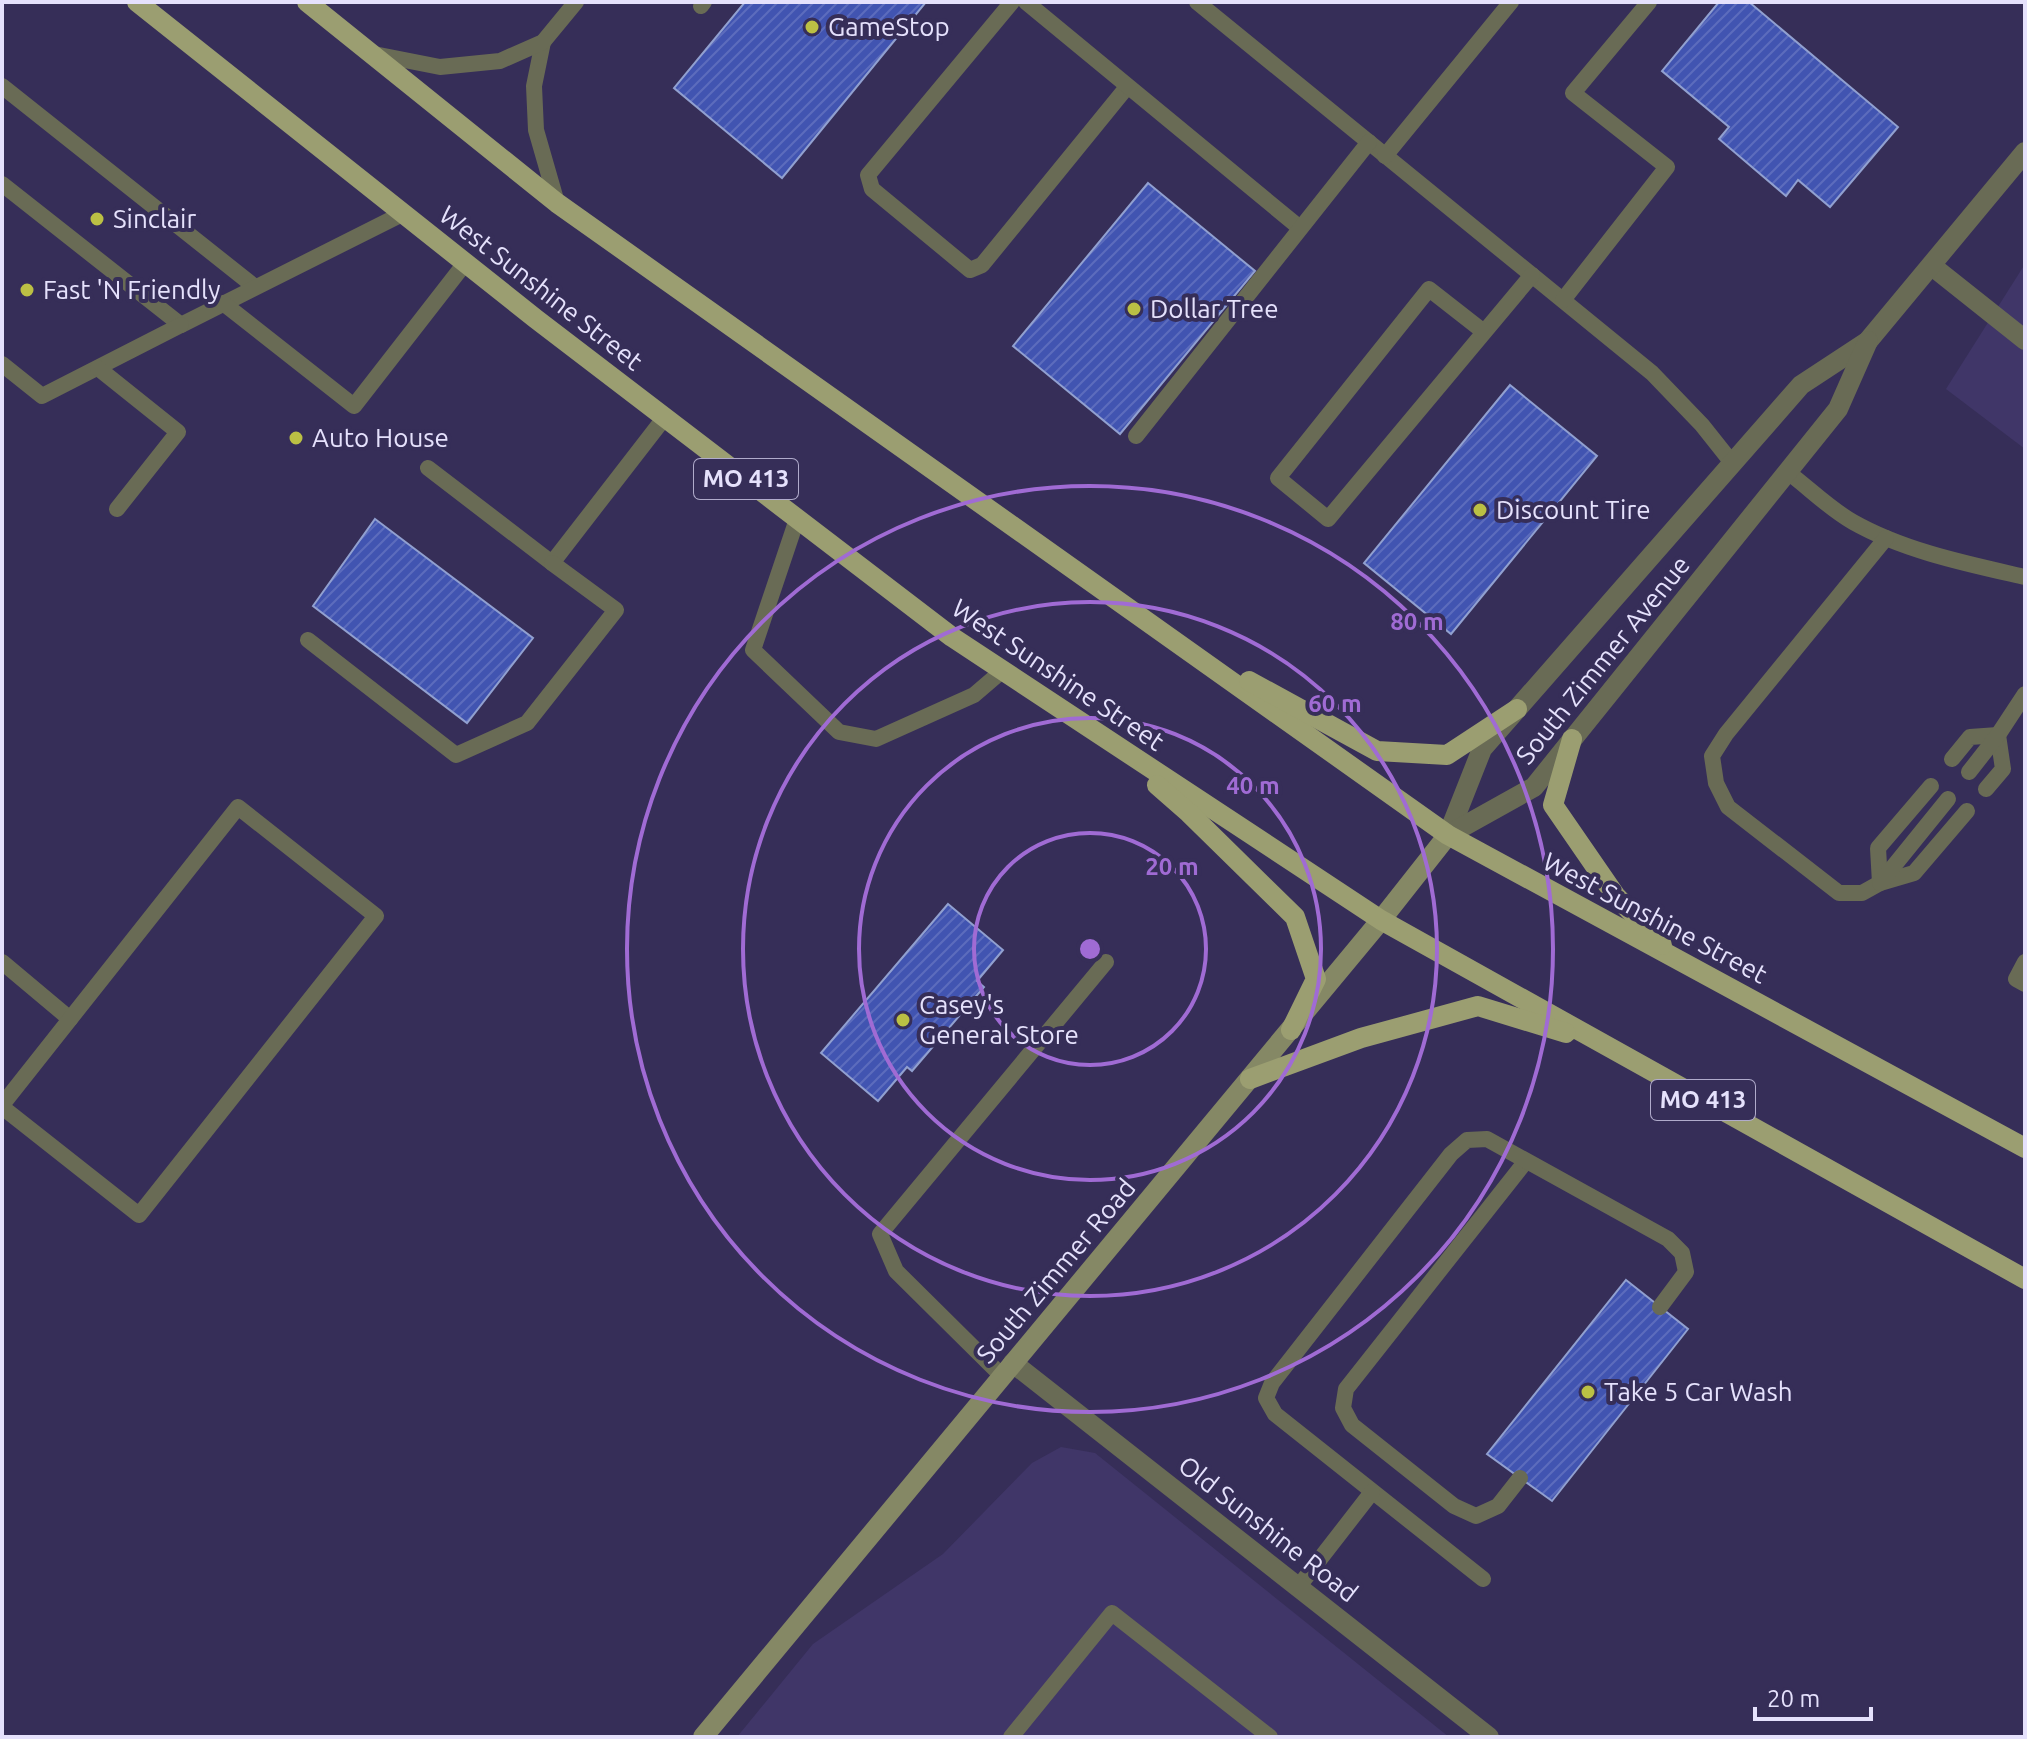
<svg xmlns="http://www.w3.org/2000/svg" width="2027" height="1739" font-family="Ubuntu,sans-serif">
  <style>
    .built { fill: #403668 }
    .building { fill: url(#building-hatch); stroke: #91a0d0; stroke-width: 2 }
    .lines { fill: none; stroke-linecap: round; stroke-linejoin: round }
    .lane { stroke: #696b55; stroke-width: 16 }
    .street { stroke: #696b55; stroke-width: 20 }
    .secondary { stroke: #858865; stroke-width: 20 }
    .primary { stroke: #9b9e71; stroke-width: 20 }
    .ring { fill: none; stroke: #a06bd4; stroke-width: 4 }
    .poi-dot { fill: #bbc044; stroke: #362e58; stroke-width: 3 }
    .labels { text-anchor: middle; stroke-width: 8; stroke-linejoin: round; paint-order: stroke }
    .shield { fill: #362e58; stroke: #b0abcb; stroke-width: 2 }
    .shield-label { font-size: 24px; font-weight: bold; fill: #e5e1fc }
    .poi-label { font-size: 26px; fill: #e5e1fc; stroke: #362e58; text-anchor: start }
    .street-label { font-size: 26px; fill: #e5e1fc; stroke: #362e58 }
    .centre { fill: #a06bd4; stroke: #362e58; stroke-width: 4 }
    .ring-label { font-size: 24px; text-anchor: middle; font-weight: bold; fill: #a06bd4; stroke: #362e58; stroke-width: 8; stroke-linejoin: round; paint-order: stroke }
  </style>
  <defs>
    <pattern id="building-hatch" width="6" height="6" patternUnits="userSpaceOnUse" patternTransform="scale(2)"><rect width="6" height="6" fill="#4154b1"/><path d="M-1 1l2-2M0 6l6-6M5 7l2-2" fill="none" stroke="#5c6cbd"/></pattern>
  </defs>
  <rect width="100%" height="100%" fill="#362e58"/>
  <g class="built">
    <path d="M2025,264v185l-79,-60z"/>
    <path d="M1061,1447l34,6 354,284h-712l76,-93 130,-90 89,-91z"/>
  </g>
  <g class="building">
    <path d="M745,2h181l-144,176 -108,-90z"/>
    <path d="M1719,2h30l149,125 -68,80 -32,-27 -12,16 -67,-57 10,-12 -67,-56z"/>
    <path d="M1148,183l107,88 -135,163 -107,-88z"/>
    <path d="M1510,385l87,71 -146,178 -87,-71z"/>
    <path d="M375,519l158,119 -66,85 -154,-117z"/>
    <path d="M948,904l55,46 -26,31 7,6 -72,84 -5,-4 -29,34 -57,-48z"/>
    <path d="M1626,1280l62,49 -136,172 -65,-47z"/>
  </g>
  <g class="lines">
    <g class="lane">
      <path d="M1012,2l-144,173 4,14 98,81 12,-5 145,-178"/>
      <path d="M1026,2l274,226"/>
      <path d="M1197,2l455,371 50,52 31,39"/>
      <path d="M701,6l3,-4"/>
      <path d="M543,42l-9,44 2,44 21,73"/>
      <path d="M374,54l66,13 60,-6 43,-19 33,-40"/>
      <path d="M2,86l253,201"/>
      <path d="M1385,156l126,-154"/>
      <path d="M2,184l179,141 223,-112"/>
      <path d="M1563,300l104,-133 -94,-74 76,-91"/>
      <path d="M223,303l131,103 112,-144"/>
      <path d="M1484,332l-55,-43 -151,189 50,41 204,-244"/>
      <path d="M2,364l40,32 139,-71"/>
      <path d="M98,368l80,64 -61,77"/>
      <path d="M1136,436l233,-294"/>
      <path d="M428,468l124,95 113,-146"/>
      <path d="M1789,473c21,16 41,36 64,49 51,29 115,42 172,55"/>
      <path d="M797,519l-44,131 86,82 37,7 98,-44 28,-24"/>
      <path d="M1886,538l-160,196 -14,22 4,27 12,24 111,86h23l18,-10 34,-10 53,-62"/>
      <path d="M308,640l148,115 71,-32 89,-113 -64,-47"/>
      <path d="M1952,759l18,-22 28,-2 5,34 -17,20"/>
      <path d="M1969,772l29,-37 27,-41"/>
      <path d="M1880,883l-2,-35 53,-62"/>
      <path d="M1880,883l68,-84"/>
      <path d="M2,962l68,57"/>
      <path d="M2025,962l-9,17 9,5"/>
      <path d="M2,1105l236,-298 138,109 -237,299 -137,-108"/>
      <path d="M1002,1376l-106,-105 -16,-37 226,-272"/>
      <path d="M1520,1478l-22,28 -22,10 -22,-10 -102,-81 -9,-17 3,-19 180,-228"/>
      <path d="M1483,1579l-208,-165 -9,-16 6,-15 179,-229 16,-14 20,-1 181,100 14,14 4,19 -26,35"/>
      <path d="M1299,1586l73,-94"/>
      <path d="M1011,1737l101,-124 158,124"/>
    </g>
    <g class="street">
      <path d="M1932,266l93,74"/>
      <path d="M1448,835l34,-86 319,-364 67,-44 157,-189"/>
      <path d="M1448,835l86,-48 304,-378 30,-68"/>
      <path d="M1013,1363l476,374"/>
    </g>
    <path class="secondary" d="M703,1737l678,-817 67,-85"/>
    <g class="primary">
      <path d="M137,2l399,317 416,318 429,283 644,359"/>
      <path d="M307,2l250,201 891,632 577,313"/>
      <path d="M1249,681l128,70 70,4 70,-46"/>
      <path d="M1572,739l-19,66 62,90 47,50"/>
      <path d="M1157,785l32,28 106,104 21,62 -25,51"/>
      <path d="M1250,1079l111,-41 117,-32 88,27"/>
    </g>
  </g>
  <g class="ring">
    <circle cx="1090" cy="949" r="116"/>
    <circle cx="1090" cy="949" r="231"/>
    <circle cx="1090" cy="949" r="347"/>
    <circle cx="1090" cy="949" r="463"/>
  </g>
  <g class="poi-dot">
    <circle cx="812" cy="27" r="8"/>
    <circle cx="97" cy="219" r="8"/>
    <circle cx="27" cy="290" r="8"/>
    <circle cx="1134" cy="309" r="8"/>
    <circle cx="296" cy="438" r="8"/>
    <circle cx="1480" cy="510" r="8"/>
    <circle cx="903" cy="1020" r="8"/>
    <circle cx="1588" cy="1392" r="8"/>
  </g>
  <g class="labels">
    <g class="shield">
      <rect x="694" y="459" width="104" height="40" rx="6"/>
      <rect x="1651" y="1080" width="104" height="40" rx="6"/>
    </g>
    <g class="shield-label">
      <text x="746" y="487">MO 413</text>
      <text x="1703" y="1108">MO 413</text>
    </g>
    <g class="poi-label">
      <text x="828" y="36">GameStop</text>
      <text x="113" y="228">Sinclair</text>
      <text x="43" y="299">Fast 'N Friendly</text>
      <text x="1150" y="318">Dollar Tree</text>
      <text x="312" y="447">Auto House</text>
      <text x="1496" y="519">Discount Tire</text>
      <text x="919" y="1014">Casey's<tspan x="919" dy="30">General Store</tspan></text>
      <text x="1604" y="1401">Take 5 Car Wash</text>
    </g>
    <g class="street-label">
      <text transform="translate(541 288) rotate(38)" y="9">West Sunshine Street</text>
      <text transform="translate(1603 660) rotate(-51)" y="9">South Zimmer Avenue</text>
      <text transform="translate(1058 675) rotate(34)" y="9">West Sunshine Street</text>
      <text transform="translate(1655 918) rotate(28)" y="9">West Sunshine Street</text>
      <text transform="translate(1056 1271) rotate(-50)" y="9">South Zimmer Road</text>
      <text transform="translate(1268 1529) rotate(38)" y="9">Old Sunshine Road</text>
    </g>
  </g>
  <circle cx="1090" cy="949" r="12" class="centre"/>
  <g class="ring-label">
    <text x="1417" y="630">80 m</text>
    <text x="1335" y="712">60 m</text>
    <text x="1253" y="794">40 m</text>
    <text x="1172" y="875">20 m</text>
  </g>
  <rect width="2027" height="1739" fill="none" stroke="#e5e1fc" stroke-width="8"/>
  <path d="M1755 1707v12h116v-12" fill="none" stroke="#e5e1fc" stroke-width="4"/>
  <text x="1767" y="1707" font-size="24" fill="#e5e1fc" stroke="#362e58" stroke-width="6" paint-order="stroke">20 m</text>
</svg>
